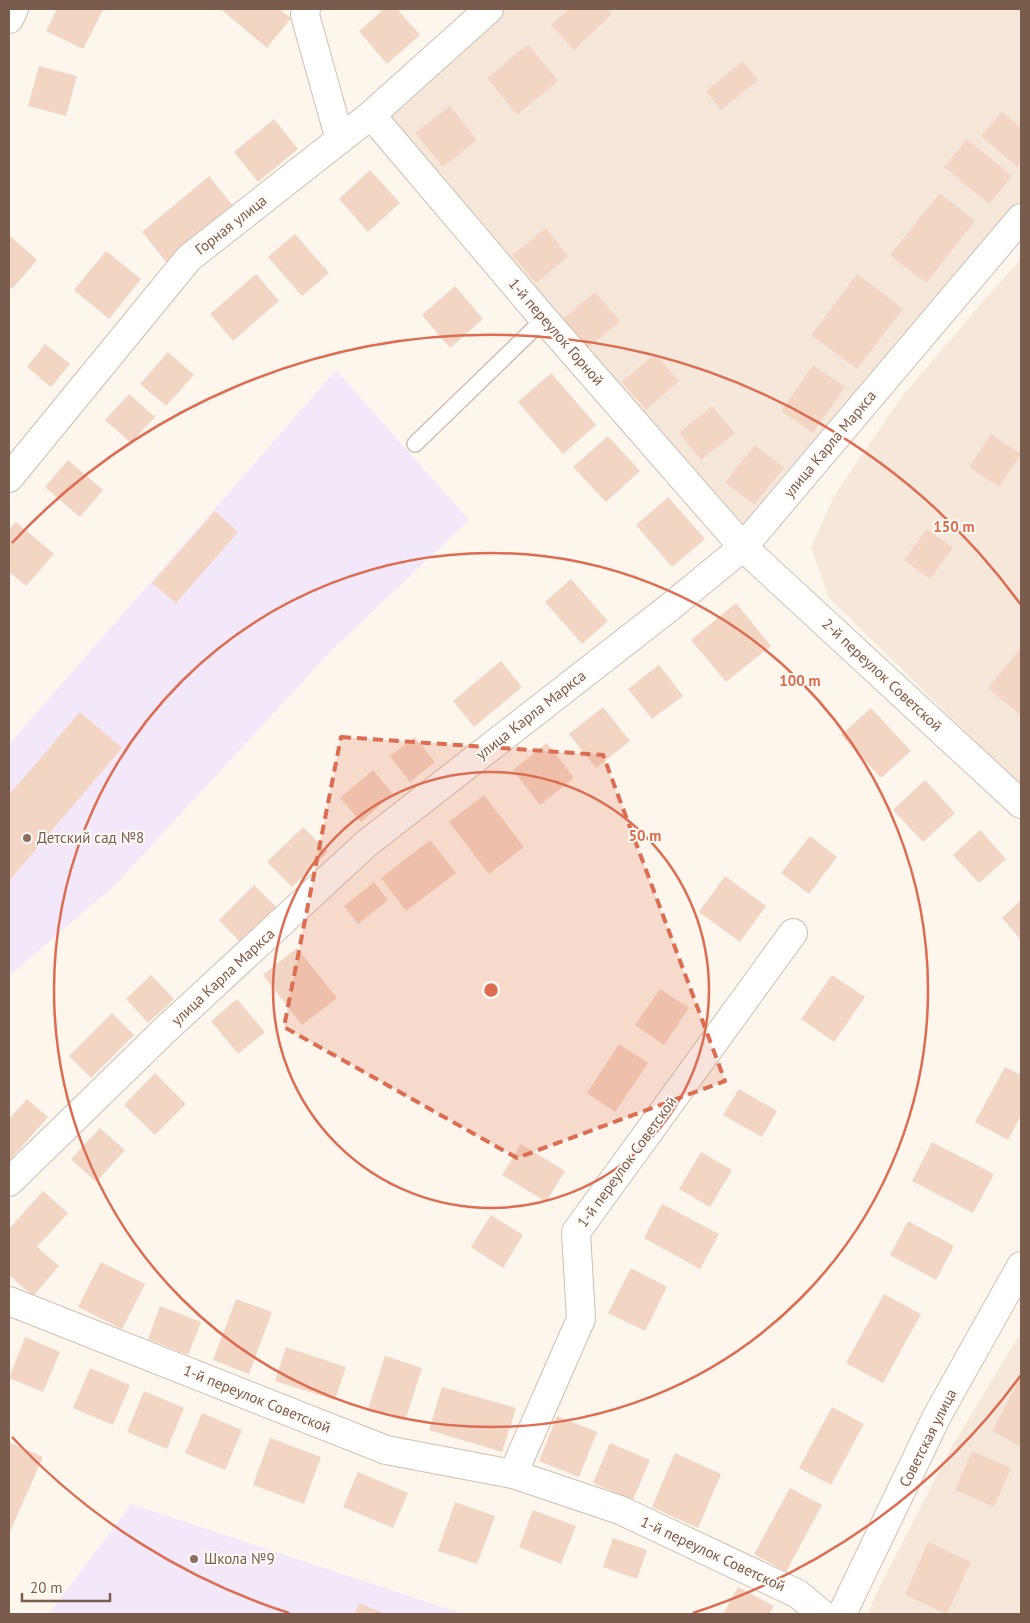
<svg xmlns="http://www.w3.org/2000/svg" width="1030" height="1623" font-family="'PT Sans',sans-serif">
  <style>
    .residential { fill: #f5e8da }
    .education { fill: #f3e8fa }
    .building { fill: #f3d5c3 }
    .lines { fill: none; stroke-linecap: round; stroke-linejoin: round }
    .lane-casing { stroke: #d1beb0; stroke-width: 18 }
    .street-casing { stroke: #d1beb0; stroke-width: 30 }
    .secondary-casing { stroke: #d6c0b0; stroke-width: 30 }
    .lane { stroke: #fff; stroke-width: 15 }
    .street { stroke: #fff; stroke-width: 28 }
    .secondary { stroke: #fff; stroke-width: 28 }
    .marked { fill: #dc6d51; fill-opacity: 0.2; stroke: #dc6d51; stroke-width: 4; stroke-dasharray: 10 6; stroke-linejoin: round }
    .ring { fill: none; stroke: #dc6d51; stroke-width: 2.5 }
    .education-dot { fill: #8d6e63; stroke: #fffaf3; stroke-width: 2 }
    .labels { text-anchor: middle; stroke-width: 4; stroke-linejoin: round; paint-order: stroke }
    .street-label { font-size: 15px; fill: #7a5c4d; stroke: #fffaf3 }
    .education-label { font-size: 15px; fill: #785e54; stroke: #fffaf3; text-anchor: start }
    .centre { fill: #dc6d51; stroke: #fffaf3; stroke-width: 2.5 }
    .ring-label { font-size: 15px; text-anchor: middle; font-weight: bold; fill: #dc6d51; stroke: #fffaf3; stroke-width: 4; stroke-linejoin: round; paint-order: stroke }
  </style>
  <rect width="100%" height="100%" fill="#fdf6ec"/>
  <g class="residential">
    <path d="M497,9h524v197l-278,327 -362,-418z"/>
    <path d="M1021,259v527l-192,-188 -18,-51 23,-51 67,-98 83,-98z"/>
    <path d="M1021,1332v282h-153l9,-22 74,-144z"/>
  </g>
  <g class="education">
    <path d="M336,370l133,150 -138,131 -216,234 -106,91v-232z"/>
    <path d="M131,1504l333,110h-415z"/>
  </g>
  <g class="building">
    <path d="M57,9l46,1 -20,39 -37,-18z"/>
    <path d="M223,9h56l12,9 -24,30 -45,-38z"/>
    <path d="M384,9h13l23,26 -33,29 -28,-33z"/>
    <path d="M569,9h38l5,5 -38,36 -23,-25z"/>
    <path d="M528,44l30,37 -41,34 -30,-37z"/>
    <path d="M743,61l15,19 -37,30 -15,-19z"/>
    <path d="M39,66l38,10 -11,40 -38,-10z"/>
    <path d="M450,106l27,34 -34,27 -28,-34z"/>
    <path d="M1002,112l19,16v33l-4,6 -36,-31z"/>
    <path d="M274,119l24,30 -40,33 -24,-30z"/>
    <path d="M967,139l45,37 -23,28 -45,-37z"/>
    <path d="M370,170l30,33 -32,29 -29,-33z"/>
    <path d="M209,176l25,31 -67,56 -25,-31z"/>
    <path d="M940,193l35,28 -49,62 -36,-28z"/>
    <path d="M546,228l22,28 -32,27 -24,-28z"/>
    <path d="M295,234l34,39 -27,23 -34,-39z"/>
    <path d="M9,235l28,25 -25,29 -3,-3z"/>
    <path d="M106,251l35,28 -32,40 -35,-29z"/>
    <path d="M256,274l23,27 -46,40 -23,-27z"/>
    <path d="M857,274l46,35 -46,60 -46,-34z"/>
    <path d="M455,286l28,33 -33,29 -28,-33z"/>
    <path d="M595,292l25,29 -33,28 -24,-30z"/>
    <path d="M45,344l25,20 -19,23 -24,-20z"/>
    <path d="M168,352l26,23 -28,31 -26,-22z"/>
    <path d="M655,354l24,27 -33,29 -24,-28z"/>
    <path d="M813,365l32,22 -32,46 -32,-22z"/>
    <path d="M551,373l45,52 -33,29 -45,-52z"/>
    <path d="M129,394l26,23 -24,26 -26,-23z"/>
    <path d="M712,406l23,27 -34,27 -22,-27z"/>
    <path d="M991,434l30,20 -22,33 -30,-20z"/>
    <path d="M608,436l32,35 -34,31 -33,-35z"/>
    <path d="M755,445l29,23 -30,37 -29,-23z"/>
    <path d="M68,460l35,30 -23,27 -35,-30z"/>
    <path d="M668,497l37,42 -33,28 -36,-42z"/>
    <path d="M215,511l23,21 -62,71 -24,-20z"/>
    <path d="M16,522l38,32 -28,32 -17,-14v-42z"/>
    <path d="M927,529l26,19 -23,31 -26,-19z"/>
    <path d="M571,579l37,42 -26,23 -37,-42z"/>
    <path d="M736,603l35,43 -45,36 -35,-42z"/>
    <path d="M1021,648v65l-1,2 -32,-27z"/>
    <path d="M501,661l21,26 -48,40 -21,-26z"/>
    <path d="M659,665l24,31 -31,23 -24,-30z"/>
    <path d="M603,707l27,34 -34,27 -27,-34z"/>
    <path d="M871,708l40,43 -30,27 -40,-43z"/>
    <path d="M80,712l42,36 -113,133v-86z"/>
    <path d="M415,737l20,25 -25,20 -20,-26z"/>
    <path d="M547,743l27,35 -34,27 -27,-35z"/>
    <path d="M373,770l20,24 -32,28 -21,-24z"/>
    <path d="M925,780l30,33 -32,29 -30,-32z"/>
    <path d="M484,795l40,52 -35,27 -40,-52z"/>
    <path d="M303,827l25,25 -36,35 -25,-25z"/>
    <path d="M980,830l26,29 -27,24 -26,-28z"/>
    <path d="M810,836l27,21 -28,37 -28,-21z"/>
    <path d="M430,840l26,33 -50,38 -25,-33z"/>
    <path d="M725,876l41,30 -26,36 -41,-30z"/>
    <path d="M374,882l14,18 -30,24 -14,-18z"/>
    <path d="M254,885l22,22 -36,35 -21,-22z"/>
    <path d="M1021,900v40l-19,-22z"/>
    <path d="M297,948l40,50 -35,27 -39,-50z"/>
    <path d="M151,975l23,24 -26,24 -22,-24z"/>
    <path d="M832,975l33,22 -31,45 -33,-23z"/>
    <path d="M660,989l29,19 -25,37 -29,-20z"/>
    <path d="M237,999l28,33 -27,22 -27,-33z"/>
    <path d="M112,1013l22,22 -43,43 -22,-22z"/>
    <path d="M619,1044l29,19 -33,49 -28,-19z"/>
    <path d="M1005,1067l16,8v40l-13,25 -33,-18z"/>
    <path d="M155,1073l31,31 -31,31 -31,-30z"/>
    <path d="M739,1089l38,22 -15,26 -39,-22z"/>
    <path d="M27,1099l21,18 -39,44v-42z"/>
    <path d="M100,1128l25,22 -29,32 -25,-23z"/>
    <path d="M932,1142l62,32 -21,39 -61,-32z"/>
    <path d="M521,1144l44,27 -19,31 -44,-27z"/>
    <path d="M701,1152l31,18 -22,37 -31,-18z"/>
    <path d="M43,1191l25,22 -31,34 22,19 -26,30 -24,-21v-46z"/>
    <path d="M662,1204l57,30 -19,35 -56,-31z"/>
    <path d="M491,1215l32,20 -20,33 -32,-21z"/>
    <path d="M908,1221l46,25 -18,34 -46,-25z"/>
    <path d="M101,1262l44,22 -23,45 -44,-22z"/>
    <path d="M631,1268l36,19 -22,44 -37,-18z"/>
    <path d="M884,1294l37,20 -38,69 -37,-20z"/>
    <path d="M236,1299l36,13 -23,62 -36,-14z"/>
    <path d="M160,1306l41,16 -13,33 -40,-16z"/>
    <path d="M25,1337l35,15 -17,40 -34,-14z"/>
    <path d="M286,1347l60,20 -11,33 -60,-19z"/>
    <path d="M385,1356l37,12 -17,53 -37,-12z"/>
    <path d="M90,1368l40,17 -17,40 -40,-17z"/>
    <path d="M1019,1380l2,1v66l-29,-16z"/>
    <path d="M442,1387l74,21 -14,44 -73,-22z"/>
    <path d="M144,1391l40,17 -17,41 -40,-17z"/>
    <path d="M832,1407l32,17 -33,61 -32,-17z"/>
    <path d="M202,1413l40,17 -17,40 -40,-17z"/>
    <path d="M557,1416l40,16 -18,45 -40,-16z"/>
    <path d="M270,1438l51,19 -17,47 -51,-19z"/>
    <path d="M9,1442l34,15 -34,77z"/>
    <path d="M610,1443l40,17 -17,40 -40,-17z"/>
    <path d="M972,1451l39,17 -17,39 -39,-17z"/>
    <path d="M675,1453l46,21 -23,54 -46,-21z"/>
    <path d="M358,1472l50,21 -15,35 -50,-21z"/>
    <path d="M790,1488l32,17 -36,67 -32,-18z"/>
    <path d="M455,1502l40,14 -18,48 -39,-13z"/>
    <path d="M533,1510l43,16 -15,38 -42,-17z"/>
    <path d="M613,1538l34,12 -10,29 -34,-12z"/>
    <path d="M928,1542l43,20 -24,52 -42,-19z"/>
    <path d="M738,1587l36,19 -5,8h-46z"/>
    <path d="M359,1603l27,11h-31z"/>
  </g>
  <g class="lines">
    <defs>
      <path id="lane" d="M415,444l129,-125"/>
      <g id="street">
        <path d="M306,9l-1,6 35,125"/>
        <path d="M9,19l5,-10"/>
        <path d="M371,115l173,204 199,228 278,257"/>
        <path d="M9,478l180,-220 182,-143 118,-106"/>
        <path d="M9,1182l156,-152 201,-186 304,-237 73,-60 278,-329"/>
        <path d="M9,1301l377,149 127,24 107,36 178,84 24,20"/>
        <path d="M513,1474l68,-155 -5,-87 217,-299"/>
      </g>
      <path id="secondary" d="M842,1614l95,-198 84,-150"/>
    </defs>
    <use href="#lane" class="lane-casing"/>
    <use href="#street" class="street-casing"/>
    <use href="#secondary" class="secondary-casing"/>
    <use href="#lane" class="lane"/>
    <use href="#street" class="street"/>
    <use href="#secondary" class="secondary"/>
  </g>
  <path class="marked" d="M341,737l262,18 122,326 -208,77 -233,-131z"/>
  <g class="ring">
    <circle cx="491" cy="990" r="218"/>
    <circle cx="491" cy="990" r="437"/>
    <path d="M1021 1375A655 655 0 0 1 693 1613M289 1613A655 655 0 0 1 12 1437M12 543A655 655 0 0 1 1021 605"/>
  </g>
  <g class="education-dot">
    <circle cx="27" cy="838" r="5"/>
    <circle cx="194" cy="1559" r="5"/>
  </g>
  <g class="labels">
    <g class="street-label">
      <text transform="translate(231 225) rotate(-38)" y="5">Горная улица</text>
      <text transform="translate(556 332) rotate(49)" y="5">1-й переулок Горной</text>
      <text transform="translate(830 444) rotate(-50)" y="5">улица Карла Маркса</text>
      <text transform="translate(882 675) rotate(43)" y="5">2-й переулок Советской</text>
      <text transform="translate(531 715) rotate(-38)" y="5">улица Карла Маркса</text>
      <text transform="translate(223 977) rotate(-43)" y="5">улица Карла Маркса</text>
      <text transform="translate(627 1162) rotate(-54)" y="5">1-й переулок Советской</text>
      <text transform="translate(257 1399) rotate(22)" y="5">1-й переулок Советской</text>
      <text transform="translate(928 1438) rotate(-63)" y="5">Советская улица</text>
      <text transform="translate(713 1554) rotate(25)" y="5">1-й переулок Советской</text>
    </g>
    <g class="education-label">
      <text x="37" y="843">Детский сад №8</text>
      <text x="204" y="1564">Школа №9</text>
    </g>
  </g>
  <circle cx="491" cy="990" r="8" class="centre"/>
  <g class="ring-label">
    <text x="954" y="532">150 m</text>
    <text x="800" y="686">100 m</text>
    <text x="645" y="841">50 m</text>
  </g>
  <rect width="1030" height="1623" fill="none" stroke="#7a5c4d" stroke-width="20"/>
  <path d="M22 1593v8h88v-8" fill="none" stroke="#7a5c4d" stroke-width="2.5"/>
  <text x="30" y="1593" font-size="15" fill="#7a5c4d" stroke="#fffaf3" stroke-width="4" paint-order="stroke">20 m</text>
</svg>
